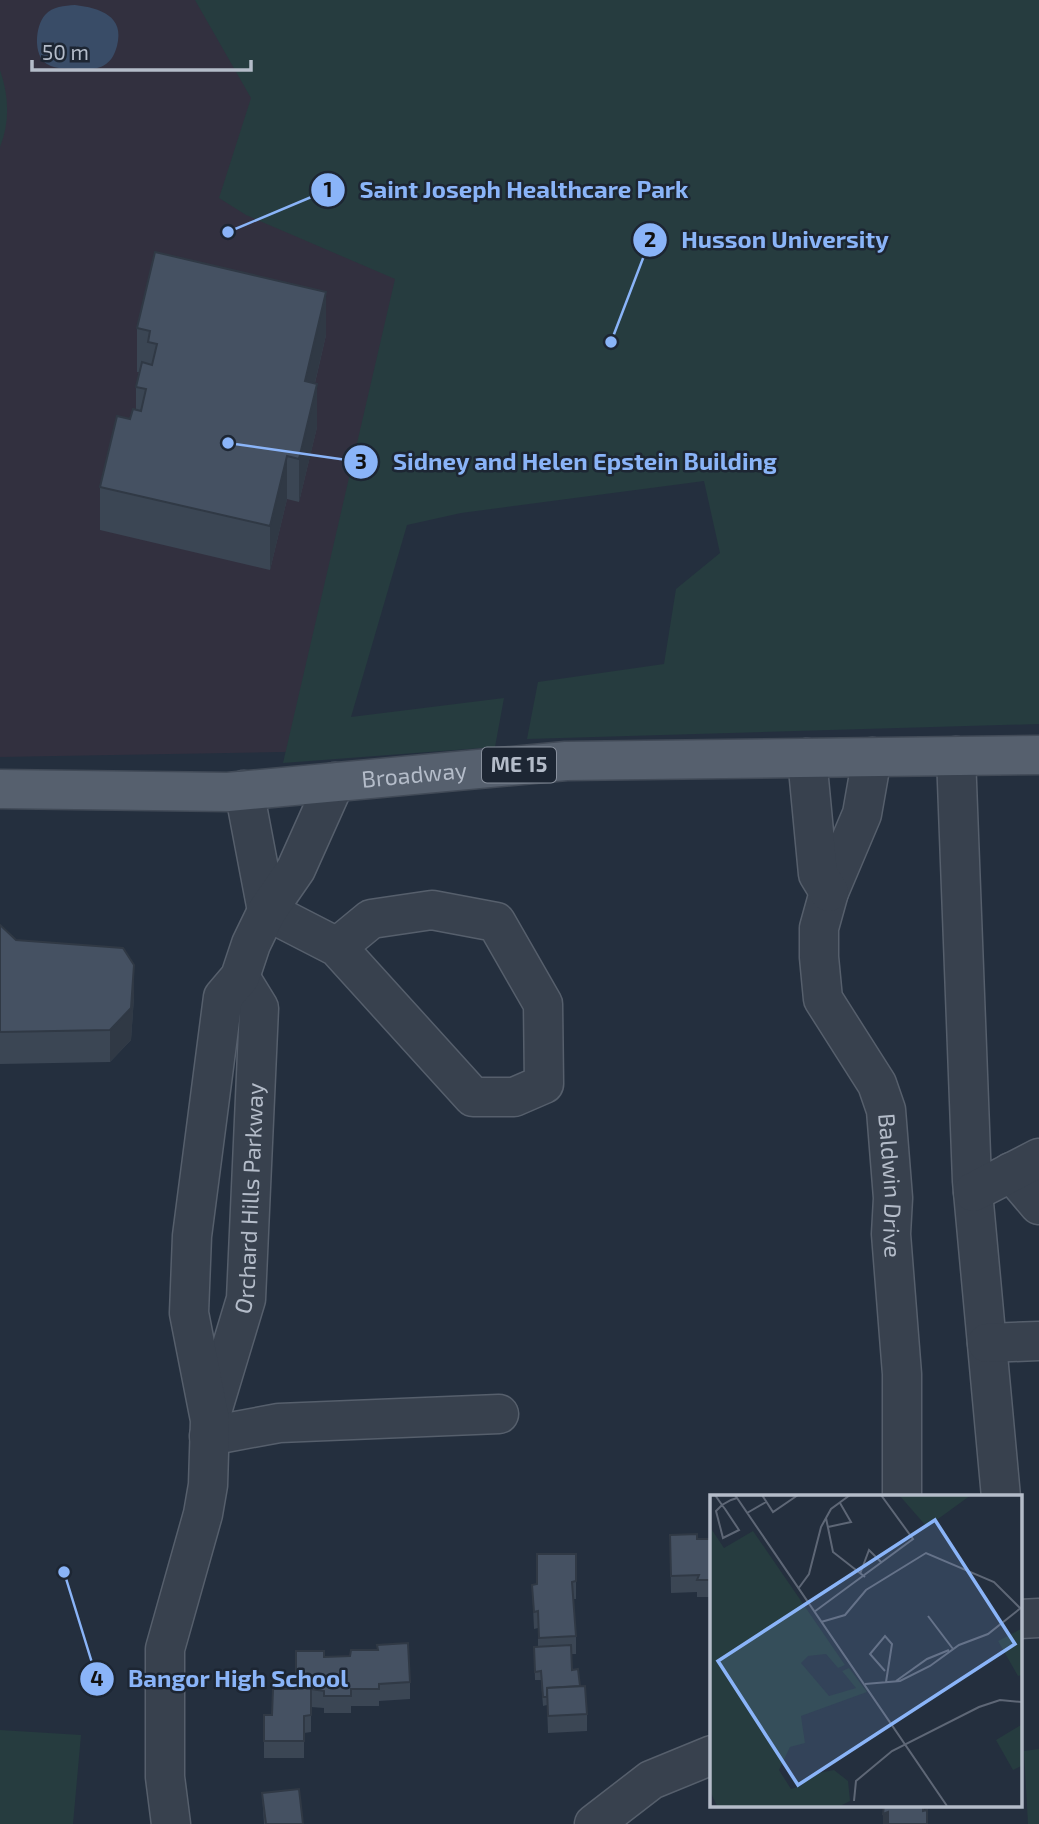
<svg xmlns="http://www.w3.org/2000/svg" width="1039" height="1824" font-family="'Exo 2',sans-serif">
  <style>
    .medical { fill: #32303f }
    .green { fill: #263c3f }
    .water { fill: #394c67 }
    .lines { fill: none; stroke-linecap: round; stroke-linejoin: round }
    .minor-casing { stroke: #565f6c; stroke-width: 41 }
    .major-casing { stroke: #414a57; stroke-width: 41 }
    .minor { stroke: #38414e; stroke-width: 38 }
    .major { stroke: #56606e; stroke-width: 38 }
    .wall { fill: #3b4654 }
    .shaded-wall { fill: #303945 }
    .building { fill: #455162; stroke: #303945; stroke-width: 2 }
    .labels { text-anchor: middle; stroke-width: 5; stroke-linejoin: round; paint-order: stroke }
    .shield { fill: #1d2633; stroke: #878f9c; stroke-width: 2 }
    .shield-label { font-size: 21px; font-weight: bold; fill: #b4bcc9 }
    .street-label { font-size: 23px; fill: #b4bcc9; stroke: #1d2633 }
    .inset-road { fill: none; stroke: #5e6776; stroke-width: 2 }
    .view { fill: #8ab4f8; fill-opacity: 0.15; stroke: #8ab4f8; stroke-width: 3.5 }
    .inset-edge { fill: none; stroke: #b4bcc9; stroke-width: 3.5 }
    .leader { fill: none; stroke: #8ab4f8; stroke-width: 2.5 }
    .callout-dot { fill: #8ab4f8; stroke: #1d2633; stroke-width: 2.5 }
    .mark-label { font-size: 21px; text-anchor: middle; font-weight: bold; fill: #111 }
    .callout-label { font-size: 24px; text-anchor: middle; font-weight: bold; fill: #8ab4f8; stroke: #1d2633; stroke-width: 5; stroke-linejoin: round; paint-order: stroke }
  </style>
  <rect width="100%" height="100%" fill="#242f3e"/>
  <path class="medical" d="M0,0h513l-172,751 -341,6z"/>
  <g class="green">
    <path d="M195,0h844v724l-512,15 11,-57 126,-18 12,-75 44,-36 -16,-72 -243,32 -54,12 -56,192 153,-19 -9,49 -212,16 112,-484 -149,-64 -27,-17 32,-100z"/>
    <path d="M0,70c9,26 10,52 0,77z"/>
    <path d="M0,1730l81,5 -8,89h-73z"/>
    <path d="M1039,1749v75h-11l-4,-73z"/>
  </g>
  <path class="water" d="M75,5c25,3 50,11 42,41 -2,7 -5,14 -11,18 -8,6 -18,5 -27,5 -10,-1 -22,1 -32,-5 -14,-8 -12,-38 -2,-49 8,-9 19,-9 30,-10z"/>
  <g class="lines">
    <defs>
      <g id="minor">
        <path d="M956,756l16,425 29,316"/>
        <path id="s1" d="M872,757l-10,57 -33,78 -10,36v29l4,42 54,85 9,26 7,88 -2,36 11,140v123"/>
        <path d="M807,758l11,116 11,18"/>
        <path d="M244,790l23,121"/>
        <path d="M267,911l70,36 136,150h41l30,-13 -1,-80 -47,-82 -64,-12 -61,9 -34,28"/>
        <path d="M1011,1172l28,33"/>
        <path d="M973,1192l66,-34"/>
        <path d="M987,1343l52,-2"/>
        <path id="s2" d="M211,1415l35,-116 13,-291 -19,-31"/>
        <path d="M209,1436l70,-13 220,-9"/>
        <path d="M1020,1619l19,-1"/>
        <path d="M171,1824l-6,-47v-128l38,-135 5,-29 2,-65 -21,-107 3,-77 31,-239 17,-20 11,-33 16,-33 29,-42 39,-87"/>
        <path d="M594,1824l57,-44 61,-25"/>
      </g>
      <g id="major">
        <path id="s3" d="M0,789l228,3 338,-31 473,-6"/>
      </g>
    </defs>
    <use href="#minor" class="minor-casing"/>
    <use href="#major" class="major-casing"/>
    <use href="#minor" class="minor"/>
    <use href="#major" class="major"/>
  </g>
  <g class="wall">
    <path d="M137,328l189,7 -11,48 2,44 -18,75 -12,-3 -17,71 -170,-40v-43l36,-77v-23l3,-15h-2z"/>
    <path d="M0,925l16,15 118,57 -3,43 -21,22 -110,2z"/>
    <path d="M670,1535l27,4h15v58h-15v-5l-26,1z"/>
    <path d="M576,1554v45h-3l3,37v18h-5l1,16 8,16 7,28v17l-39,2 -1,-28 -4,1 -2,-26h-6l-1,-33 4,-1v-18l-4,1 -2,-44 5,-1z"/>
    <path d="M377,1650l33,32v17l-31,2v5h-28v7h-27v-5l-13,-1v25l-7,1v25h-40v-43h8l52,-58 26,-1z"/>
    <path d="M262,1793l41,31h-39z"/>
  </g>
  <g class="shaded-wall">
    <path d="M326,292v43l-21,90v-44z"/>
    <path d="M317,384v43l-18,75v-43z"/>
    <path d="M287,456v43l-17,71v-44z"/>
    <path d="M134,965v32l-3,43 -21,22v-32z"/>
    <path d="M888,1812v12h-5v-10z"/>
  </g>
  <g class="building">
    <path d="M155,252l171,40 -21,89 12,3 -18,75 -12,-3 -17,70 -170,-39 17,-71 13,3 3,-10 8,2 5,-22 -10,-2 6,-25 10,3 5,-21 -9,-2 2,-11 -13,-3z"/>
    <path d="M0,925l16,15 107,8 11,17 -3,43 -21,22 -110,2z"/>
    <path d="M697,1534v5h15v41h-15l2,-5 -28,1 -1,-41z"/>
    <path d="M537,1554h39v27l-4,1 4,54 -37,2 -1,-27 -4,1 -2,-27 5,-1z"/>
    <path d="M408,1643l2,39 -31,2v5h-28v7h-27v-5l-13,-2v26l-7,1v25h-40v-26h8l1,-26h23v-38h28v6l26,-1 1,-6h27l-1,-5z"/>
    <path d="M571,1645l1,25 6,-1 2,17 -33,2v9h-4l-2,-26 -6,1 -1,-25z"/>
    <path d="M585,1686l2,28 -39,2 -1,-28z"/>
    <path d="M299,1789l4,35h-37l-4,-31z"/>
    <path d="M884,1805h39v6l4,-1v14h-39v-12l-5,2z"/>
  </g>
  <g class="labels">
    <rect class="shield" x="482" y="747.5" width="74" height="35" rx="5"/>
    <g class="shield-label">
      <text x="519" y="772">ME 15</text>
    </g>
    <g class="street-label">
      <text dy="8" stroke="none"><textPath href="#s3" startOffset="415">Broadway</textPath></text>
      <text dy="8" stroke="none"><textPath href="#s1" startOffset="455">Baldwin Drive</textPath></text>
      <text dy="8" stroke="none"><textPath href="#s2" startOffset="222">Orchard Hills Parkway</textPath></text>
    </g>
  </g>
  <g transform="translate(710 1495)">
    <rect width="312" height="312" fill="#242f3e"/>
    <path d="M189,0h72l-44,32zM0,32l14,21 29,-17 92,134 -7,3 -12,-14 -18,2 -7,7 23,27 5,6 27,-8 -14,-17 7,-3 18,24 -66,24 4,27 -15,4 -11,23 12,19 10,-3 12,-12 21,-4 14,11 2,20 -10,5h-123l-7,-15zM311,134v46l-3,1 -20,-35zM311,230v41l-8,4 -17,-30z" fill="#263c3f"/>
    <path class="inset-road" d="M5,0l7,10 3,4 14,21 -16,8 -7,-27 6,-6 9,-5 6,-2M25,0l212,311M52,0l11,17 25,-17M37,18l19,-11M116,23l7,34 32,25M118,32l23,-5 -11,-19M150,79l9,-24 13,13M88,94l11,-15 12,-47 10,-18 19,-14M104,117l99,-73 -32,-44M218,121l25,33M111,127l24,-7 21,-25 60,-37 68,29 26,26M175,176l-15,-17 15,-18 7,8 -6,38M186,186l31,-22 22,-9M155,189l35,-3 30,-15 29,-21 29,-11 34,-27M144,306l2,-20 36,-30 87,-44 21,-7 22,2"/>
    <path class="view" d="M225,25l80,124 -217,141 -80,-124z"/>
    <rect width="312" height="312" class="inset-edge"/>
  </g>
  <path class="leader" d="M228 232L328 190M611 342L650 240M228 443L361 462M64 1572L97 1679"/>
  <g class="callout-dot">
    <circle cx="228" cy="232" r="7"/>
    <circle cx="611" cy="342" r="7"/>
    <circle cx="228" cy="443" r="7"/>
    <circle cx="64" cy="1572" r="7"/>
    <circle cx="328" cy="190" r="18"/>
    <circle cx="650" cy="240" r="18"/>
    <circle cx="361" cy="462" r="18"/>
    <circle cx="97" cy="1679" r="18"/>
  </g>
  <g class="mark-label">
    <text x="328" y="197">1</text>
    <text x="650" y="247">2</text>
    <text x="361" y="469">3</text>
    <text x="97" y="1686">4</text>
  </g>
  <g class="callout-label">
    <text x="524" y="198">Saint Joseph Healthcare Park</text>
    <text x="785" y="248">Husson University</text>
    <text x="585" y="470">Sidney and Helen Epstein Building</text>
    <text x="238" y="1687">Bangor High School</text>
  </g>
  <path d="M32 60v10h219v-10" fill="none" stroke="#b4bcc9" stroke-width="3.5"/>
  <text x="42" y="60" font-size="21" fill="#b4bcc9" stroke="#1d2633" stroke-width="5" paint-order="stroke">50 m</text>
</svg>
